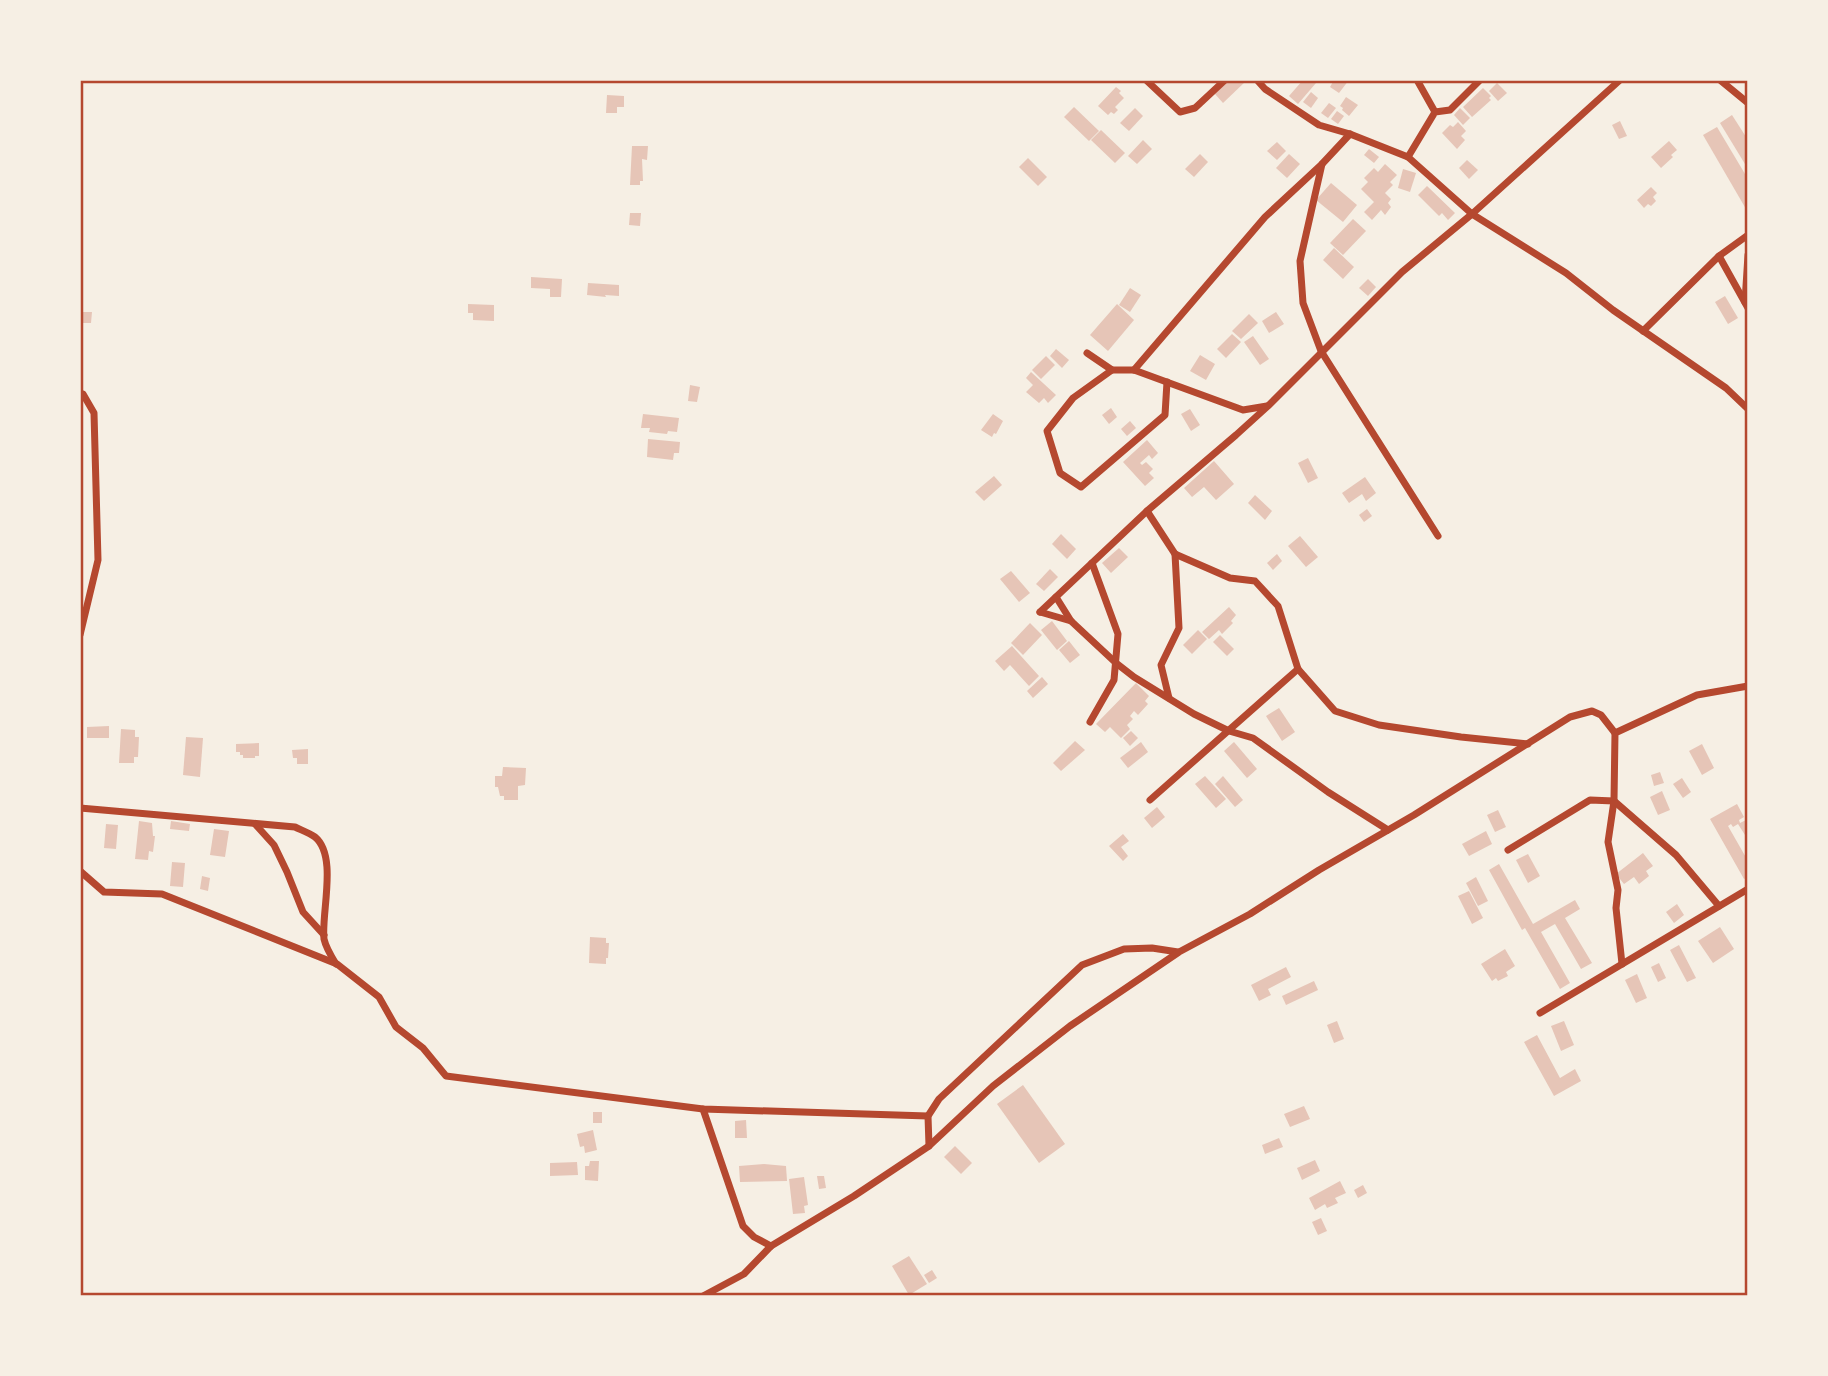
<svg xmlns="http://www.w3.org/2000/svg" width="1828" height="1376" font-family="Ubuntu,sans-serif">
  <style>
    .building { fill: #e6c5b7 }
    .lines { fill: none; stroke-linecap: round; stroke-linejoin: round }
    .minor { stroke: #b5482f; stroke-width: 7 }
    .neatline { fill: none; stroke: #b5482f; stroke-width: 2.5 }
  </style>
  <rect width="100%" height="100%" fill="#f6efe4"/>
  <g class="building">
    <path d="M1228,80h15l2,2 -22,21 -8,-9z"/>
    <path d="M1303,80h9l4,3 -18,21 -9,-8z"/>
    <path d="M1334,80h15l-10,13 -9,-6z"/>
    <path d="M1497,83l10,10 -9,8 -9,-10z"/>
    <path d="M1116,87l5,4 -2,2 5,5 -9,9 3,3 -4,4 -3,-2 -3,3 -10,-9z"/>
    <path d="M1483,88l8,8 -2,2 2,2 -19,17 -9,-10z"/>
    <path d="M1311,92l7,6 -7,10 -8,-6z"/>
    <path d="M607,95l17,1v11h-7v6h-11z"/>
    <path d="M1346,97l12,8 -9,11 -7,-6 1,-2 -3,-2z"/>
    <path d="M1329,103l7,5 -8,10 -7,-5z"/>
    <path d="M1074,107l25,24 -10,10 -25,-24z"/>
    <path d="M1135,108l8,8 -14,15 -9,-8z"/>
    <path d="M1460,108l10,10 -7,7 -9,-10z"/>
    <path d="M1337,111l7,5 -6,8 -7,-5z"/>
    <path d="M1732,115l16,25v29l-28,-46z"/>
    <path d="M1620,121l7,15 -8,3 -7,-14z"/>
    <path d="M1458,122l8,9 -5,5 4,4 -8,9 -15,-16 8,-8 3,2z"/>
    <path d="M1717,127l31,52v29l-2,1 -43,-74z"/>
    <path d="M1101,130l24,23 -10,10 -24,-23z"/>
    <path d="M1143,140l9,9 -15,15 -9,-8z"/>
    <path d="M1669,141l8,9 -6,5 2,2 -12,11 -10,-11z"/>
    <path d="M1277,142l9,9 -9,9 -10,-9z"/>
    <path d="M632,146h16l-1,14 -5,-1 1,22h-3v4h-10z"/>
    <path d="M1369,149l10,8 -5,6 -10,-8z"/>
    <path d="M1200,154l8,8 -14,15 -9,-8z"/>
    <path d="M1289,154l11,10 -13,14 -11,-10z"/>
    <path d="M1028,158l19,19 -9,9 -19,-19z"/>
    <path d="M1467,160l11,10 -9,9 -10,-11z"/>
    <path d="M1385,164l12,11 -7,7 3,3 -8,8 6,6 -3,4 3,4 -6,8 -4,-5 -9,10 -8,-8 10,-10 -13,-13 7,-7 -4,-4 10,-10 4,4z"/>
    <path d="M1403,169l13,4 -6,19 -12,-4z"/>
    <path d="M1331,183l26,22 -14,17 -27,-22z"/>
    <path d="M1427,186l28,27 -7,7 -6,-7 -3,3 -21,-21z"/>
    <path d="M1651,187l6,6 -4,4 3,4 -5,5 -3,-2 -4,4 -7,-8z"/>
    <path d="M630,213h11l-1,13 -11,-1z"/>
    <path d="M1353,219l13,12 -23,24 -13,-12z"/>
    <path d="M1334,248l20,19 -11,12 -20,-19z"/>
    <path d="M531,277l31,2 -1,18h-11v-8l-19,-1z"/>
    <path d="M1368,279l8,8 -8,9 -9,-8z"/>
    <path d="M588,283l31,2v11l-14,-1 1,2 -19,-2z"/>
    <path d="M1130,288l11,7 -11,17 -11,-7z"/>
    <path d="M1725,296l13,22 -10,6 -13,-22z"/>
    <path d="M468,304l26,1v16l-21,-1v-7h-5z"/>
    <path d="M1117,304l17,16 -26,31 -18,-16z"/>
    <path d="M80,312h12l-1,11h-8v6h-3z"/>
    <path d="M1276,312l8,12 -15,9 -7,-12z"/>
    <path d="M1249,314l9,9 -17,16 -9,-8z"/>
    <path d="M1232,334l9,8 -15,16 -9,-9z"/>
    <path d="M1253,336l16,23 -9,6 -16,-23z"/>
    <path d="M1056,349l13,11 -7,8 -12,-12z"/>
    <path d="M1200,355l15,9 -9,16 -16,-9z"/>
    <path d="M1046,356l9,9 -14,14 -9,-9z"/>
    <path d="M1031,372l25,23 -8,8 -4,-5 -5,5 -13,-11 7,-7 -7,-7z"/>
    <path d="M690,385l10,2 -3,15 -9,-1z"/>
    <path d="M1111,408l6,9 -8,7 -7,-9z"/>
    <path d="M1190,409l10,16 -9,6 -10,-17z"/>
    <path d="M643,414l36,4 -2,14 -9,-1 -1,3 -18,-2 1,-4h-9z"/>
    <path d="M993,414l10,7 -7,13 -2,-1 -2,4 -11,-7z"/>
    <path d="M1130,421l6,7 -9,8 -6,-7z"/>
    <path d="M648,439l32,3 -1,11h-5l-1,7 -26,-3z"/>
    <path d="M1147,440l11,13 -6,6 -3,-4 -9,8 2,2 4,-3 7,7 -4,4 5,5 -9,8 -22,-24z"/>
    <path d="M1308,458l10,20 -10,5 -10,-20z"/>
    <path d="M1214,461l20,23 -18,16 -12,-13 -12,10 -8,-9z"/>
    <path d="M994,476l8,9 -18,16 -9,-9z"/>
    <path d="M1365,477l11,16 -10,8 -4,-7 -13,9 -7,-10z"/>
    <path d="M1255,495l17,16 -7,9 -17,-17z"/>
    <path d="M1367,509l5,7 -8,6 -5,-7z"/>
    <path d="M1061,534l15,15 -9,10 -15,-15z"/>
    <path d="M1300,536l18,21 -12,10 -18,-21z"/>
    <path d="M1119,548l9,9 -17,16 -9,-10z"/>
    <path d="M1277,554l5,7 -9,9 -6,-7z"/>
    <path d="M1050,569l8,8 -14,14 -8,-7z"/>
    <path d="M1011,571l19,22 -11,9 -19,-23z"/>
    <path d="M1229,607l7,8 -5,6 2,2 -11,11 -3,-4 -10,9 -7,-7z"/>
    <path d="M1052,621l15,20 -10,9 -16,-20z"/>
    <path d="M1030,623l12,12 -19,20 -12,-12z"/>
    <path d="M1198,630l9,9 -15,15 -9,-9z"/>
    <path d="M1220,635l14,14 -7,7 -14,-14z"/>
    <path d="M1069,641l11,14 -10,8 -11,-13z"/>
    <path d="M1012,646l27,30 -10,10 -19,-21 -6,6 -9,-10z"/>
    <path d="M1042,677l6,7 -15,14 -6,-7z"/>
    <path d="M1136,683l13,13 -4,5 3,3 -10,11 -4,-4 -4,5 3,3 -6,6 3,4 -9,9 -11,-11 -5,5 -9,-8z"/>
    <path d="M1279,708l16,24 -13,9 -16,-25z"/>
    <path d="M109,726v12h-22v-11z"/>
    <path d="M121,729l14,1v7h4l-1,20h-4v6h-15z"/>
    <path d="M1131,731l7,7 -8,8 -7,-8z"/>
    <path d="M186,737l17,1 -3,39 -17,-2z"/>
    <path d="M1075,741l10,9 -24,21 -8,-8z"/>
    <path d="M1141,742l7,10 -20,16 -8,-10z"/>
    <path d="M1234,742l23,27 -10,9 -23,-27z"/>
    <path d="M259,743v13h-4v2h-12v-3h-3v-3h-4v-8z"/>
    <path d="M1702,744l12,24 -12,7 -13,-24z"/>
    <path d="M308,749v15h-11v-6h-4l-1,-8z"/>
    <path d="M503,767l23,1 -1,17 -7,1v14h-14v-4h-4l-2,-9h-3v-11h7z"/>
    <path d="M1660,772l4,11 -10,3 -3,-11z"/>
    <path d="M1205,776l21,23 -10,9 -21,-24z"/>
    <path d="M1223,776l20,24 -8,7 -20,-23z"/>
    <path d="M1682,778l9,14 -8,6 -10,-14z"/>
    <path d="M1662,791l8,19 -12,5 -8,-18z"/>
    <path d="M1737,804l7,13 -5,3 1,3 6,-3 2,2v12l-3,1 -7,-11 -5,3 -2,-3 -3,2 20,35v16l-4,2 -34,-60z"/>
    <path d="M1157,807l8,10 -13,11 -8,-10z"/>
    <path d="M1498,810l8,17 -11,5 -8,-17z"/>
    <path d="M139,821l13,2 1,13h2l-2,16 -4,-1 -1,9 -13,-1z"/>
    <path d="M171,821l19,3 -1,7 -19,-2z"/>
    <path d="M106,824l12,1 -2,24 -12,-1z"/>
    <path d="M214,829l15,2 -4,26 -15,-2z"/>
    <path d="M1486,831l6,13 -23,12 -7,-12z"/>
    <path d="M1123,834l6,7 -8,6 7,9 -5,5 -14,-15z"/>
    <path d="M1643,853l10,13 -7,5 3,5 -10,8 -5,-7 -10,7 -8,-10z"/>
    <path d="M1528,854l12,22 -12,7 -12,-23z"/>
    <path d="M172,862l13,1 -2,24 -13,-1z"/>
    <path d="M1499,864l34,60 42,-24 5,9 -15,9 27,45 -11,6 -26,-45 -14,8 29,51 -10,6 -35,-61 -3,2 -33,-60z"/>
    <path d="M202,876l8,2 -2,13 -8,-2z"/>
    <path d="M1476,877l12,24 -10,5 -12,-23z"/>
    <path d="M1469,891l14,27 -11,6 -14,-28z"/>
    <path d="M1677,904l7,11 -10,8 -8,-11z"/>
    <path d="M1720,927l14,22 -21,14 -15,-22z"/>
    <path d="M590,937l16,1v5h3l-1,15h-2v6l-17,-1z"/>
    <path d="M1679,945l17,33 -9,4 -17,-32z"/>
    <path d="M1505,949l10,17 -9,6 2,4 -10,5 -2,-3 -4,3 -11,-17z"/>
    <path d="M1659,963l7,15 -8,4 -7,-15z"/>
    <path d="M1286,967l5,10 -23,12 3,6 -12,6 -8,-16z"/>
    <path d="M1637,974l10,24 -11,5 -11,-23z"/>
    <path d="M1314,981l4,9 -32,15 -4,-9z"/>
    <path d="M1337,1021l7,18 -10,4 -7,-18z"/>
    <path d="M1564,1021l10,24 -13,6 -10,-25z"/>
    <path d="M1537,1035l23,43 15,-9 6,12 -27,15 -30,-54z"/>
    <path d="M1023,1085l42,59 -26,19 -42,-59z"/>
    <path d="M1304,1106l6,13 -20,8 -6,-13z"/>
    <rect x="593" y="1112" width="9" height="11"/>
    <path d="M746,1120l1,18h-12v-17z"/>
    <path d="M593,1130l4,20 -12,3 -1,-7 -4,1 -3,-13z"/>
    <path d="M1279,1138l4,9 -18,7 -3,-9z"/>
    <path d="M955,1146l17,17 -11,11 -17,-17z"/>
    <path d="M1315,1160l5,11 -18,9 -5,-12z"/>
    <path d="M590,1161h9l-1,20 -13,-1v-14h4z"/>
    <path d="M577,1162l1,13 -28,1v-13z"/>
    <path d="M764,1164l22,2 1,15 -47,1 -1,-16z"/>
    <path d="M817,1176h7l2,12 -7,1z"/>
    <path d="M804,1177l4,28 -4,1 1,7 -12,1 -4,-35z"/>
    <path d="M1340,1181l6,12 -11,5 3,5 -11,5 -2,-4 -10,6 -6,-12z"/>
    <path d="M1363,1185l4,8 -9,5 -4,-8z"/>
    <path d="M1321,1218l6,13 -9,4 -6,-13z"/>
    <path d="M909,1256l18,28 -18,11 -17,-29z"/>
    <path d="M932,1270l5,8 -8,5 -5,-8z"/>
  </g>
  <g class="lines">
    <g class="minor">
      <path d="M1146,80l34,32 15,-4 30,-28"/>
      <path d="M1257,80l8,9 54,36 31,9 58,23 64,57 94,59 47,37 113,78 22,21"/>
      <path d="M1417,80l18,32"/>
      <path d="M1720,80l28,23"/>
      <path d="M1408,157l27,-45 15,-2 30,-30"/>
      <path d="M1322,164l-22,97 3,42 18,48 117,185"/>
      <path d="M1719,256l29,52"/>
      <path d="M1745,302l3,-47"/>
      <path d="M1643,331l76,-75 29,-21"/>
      <path d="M1087,353l25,17h22l109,40 24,-4"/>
      <path d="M1112,370l-39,28 -26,33 13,42 21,14 84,-72 2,-33"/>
      <path d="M1134,370l131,-153 57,-53 28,-30"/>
      <path d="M80,393l3,1 11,19 4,147 -18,75"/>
      <path d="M1147,511l28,43 55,24 25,3 23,25 20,63 -148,131"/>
      <path d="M1056,597l15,24 45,42 18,14 60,37 35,17 24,7 75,54 60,38"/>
      <path d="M1040,612l107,-101 89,-76 32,-29 134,-134 70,-58 148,-134"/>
      <path d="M1040,612l31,9"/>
      <path d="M1298,669l37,42 44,14 82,12 67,7"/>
      <path d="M1169,698l-8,-33 18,-37 -4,-74"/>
      <path d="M1090,722l24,-42 4,-46 -26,-71"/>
      <path d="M80,808l215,19c6,3 14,6 20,10 23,19 6,76 9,102 2,9 7,17 12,25"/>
      <path d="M255,824l19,21 13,27 16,40 21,23"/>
      <path d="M1508,850l82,-50 24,1 62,54 43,51"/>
      <path d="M80,871l24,21 58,2 175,70 42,33 17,30 27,21 23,28 257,33 225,7"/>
      <path d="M1622,964l-6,-56 2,-18 -10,-48 6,-41 1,-68 82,-38 51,-9"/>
      <path d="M1540,1013l208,-124"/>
      <path d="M703,1109l40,117 11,11 17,9"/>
      <path d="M929,1146l-1,-30 11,-17 143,-134 42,-16 28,-1 26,4"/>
      <path d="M703,1296l41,-22 27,-28 83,-50 75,-50 64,-60 77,-60 109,-74 71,-38 69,-44 95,-55 156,-98 22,-6 9,4 14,18"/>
    </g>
  </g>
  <rect width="1828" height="1376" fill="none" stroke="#f6efe4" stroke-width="164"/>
  <rect x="82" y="82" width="1664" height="1212" class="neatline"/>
</svg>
